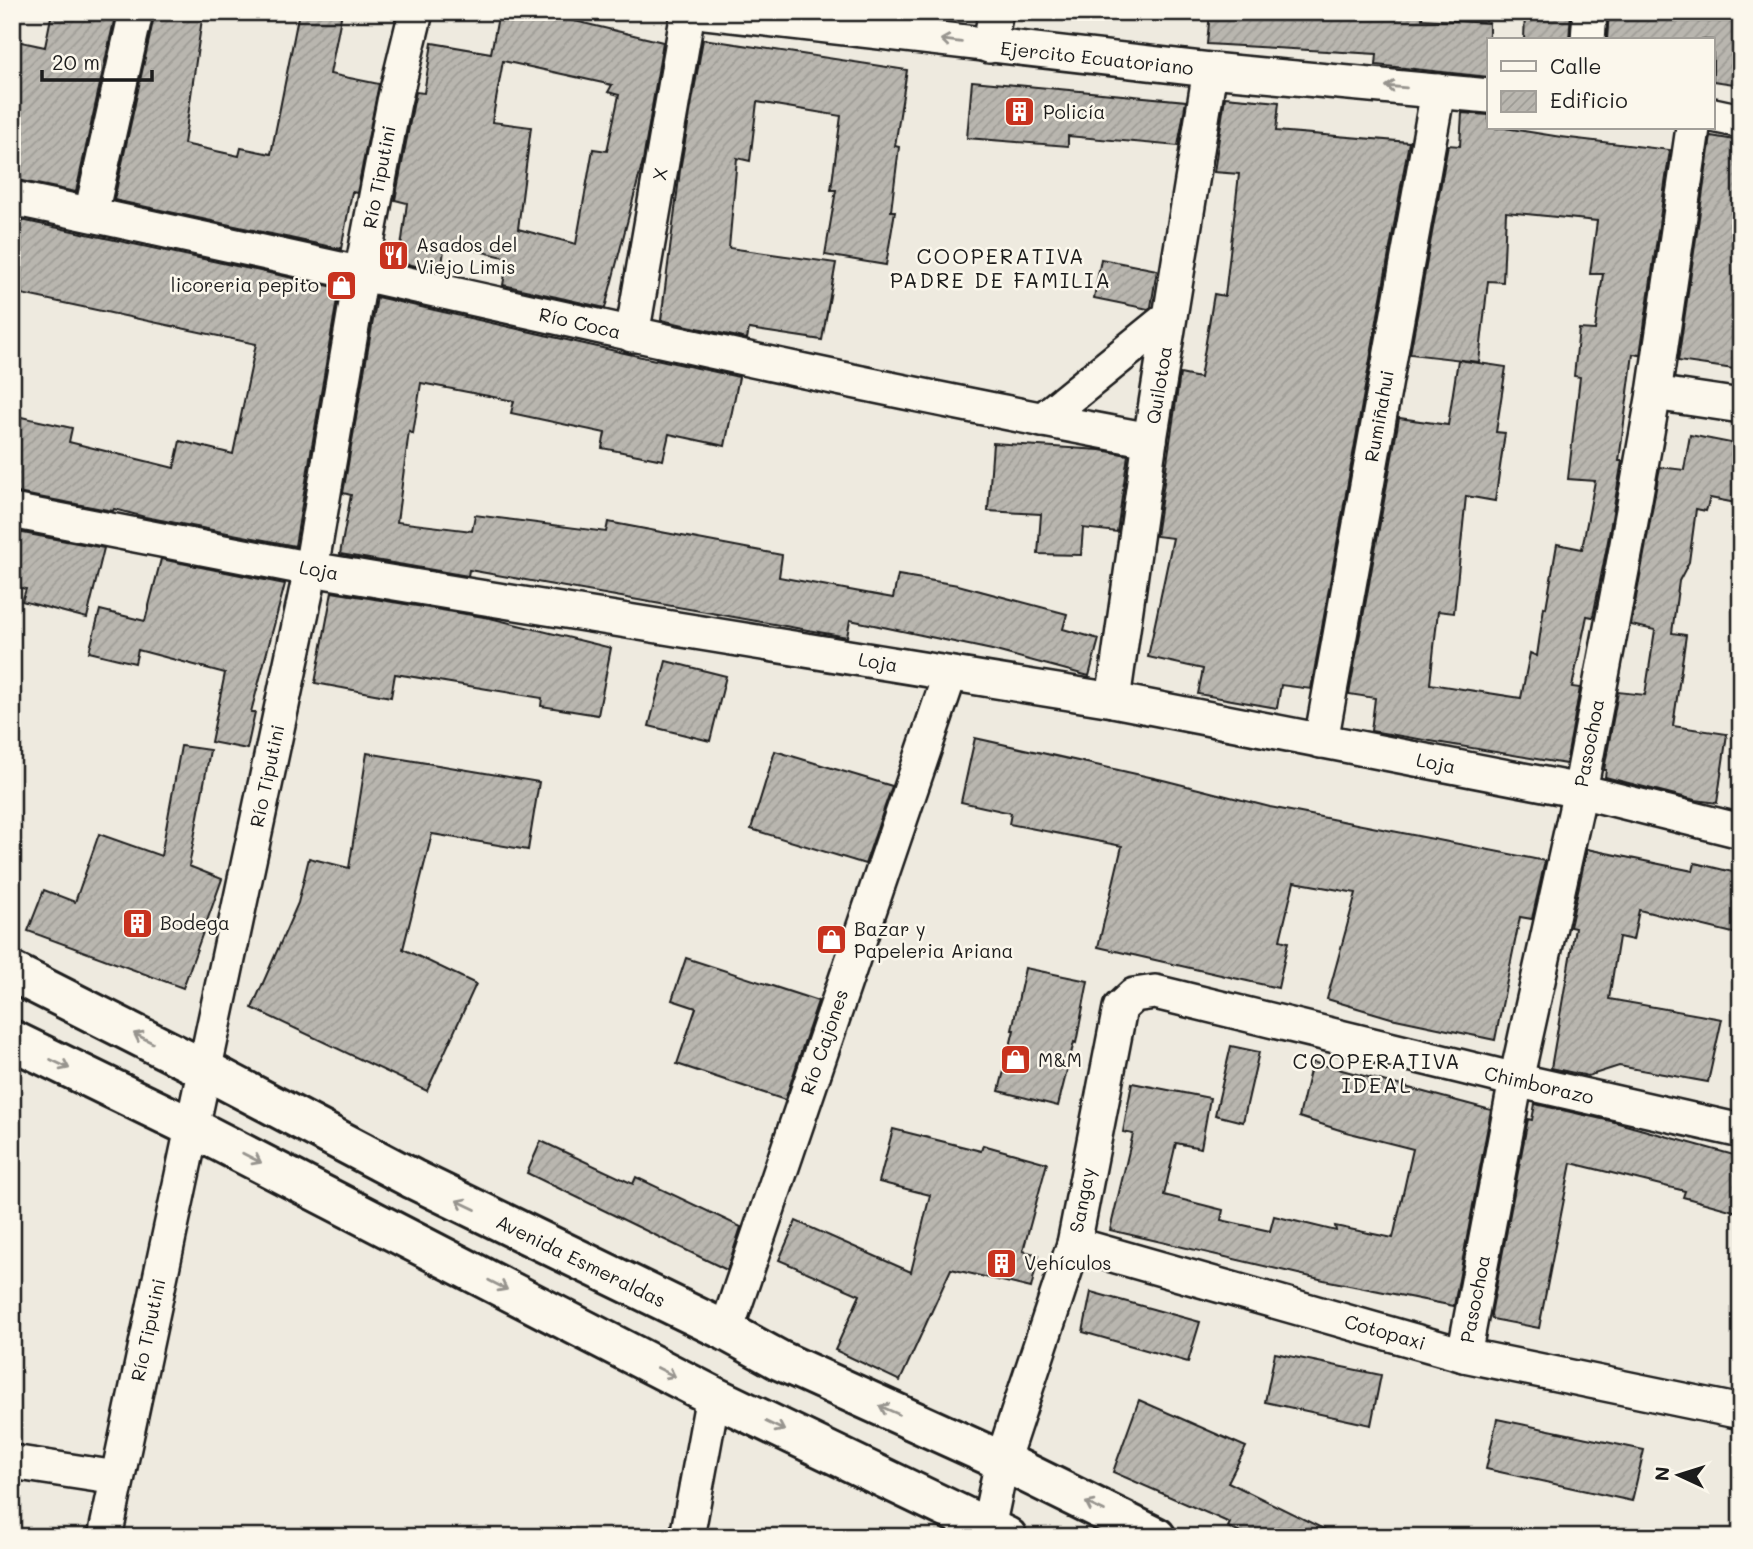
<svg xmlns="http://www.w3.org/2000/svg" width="1753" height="1549" font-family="Mali,sans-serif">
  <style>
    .building { fill: url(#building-hatch); stroke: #1c1c1c; stroke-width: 2; fill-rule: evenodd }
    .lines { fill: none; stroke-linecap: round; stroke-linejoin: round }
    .street-casing { stroke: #1c1c1c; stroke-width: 38 }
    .primary-casing { stroke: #1c1c1c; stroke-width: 44 }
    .street { stroke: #fbf7ec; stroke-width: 33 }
    .primary { stroke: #fbf7ec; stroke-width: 38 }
    .oneway { stroke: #97948e }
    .labels { text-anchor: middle; stroke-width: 5; stroke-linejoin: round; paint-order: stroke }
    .street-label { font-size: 19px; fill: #1c1c1c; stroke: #fbf7ec }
    .poi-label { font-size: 19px; fill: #1c1c1c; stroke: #fbf7ec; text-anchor: start }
    .neighbourhood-label { font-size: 21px; letter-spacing: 2px; fill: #1c1c1c; stroke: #fbf7ec }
  </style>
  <defs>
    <pattern id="building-hatch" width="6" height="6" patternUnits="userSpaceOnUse" patternTransform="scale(1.75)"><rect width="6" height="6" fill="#b9b6af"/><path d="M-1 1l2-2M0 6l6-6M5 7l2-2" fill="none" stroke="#9e9c96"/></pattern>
  </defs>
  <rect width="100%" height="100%" fill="#eeeadf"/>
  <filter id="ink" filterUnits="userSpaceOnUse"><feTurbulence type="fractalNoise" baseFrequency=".0143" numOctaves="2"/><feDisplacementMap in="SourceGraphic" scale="14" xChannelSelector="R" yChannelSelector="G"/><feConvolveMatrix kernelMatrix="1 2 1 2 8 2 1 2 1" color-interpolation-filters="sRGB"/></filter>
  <g filter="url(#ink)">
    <g class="building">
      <path d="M52,12h64l-40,180 -64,-13v-139l33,7z"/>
      <path d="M155,12h48l-19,132 55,12 2,-8 30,6 28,-142h43l-12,62 49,10 -22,109 -5,-1 -11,57 -227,-49z"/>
      <path d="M499,12h38l126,30 -20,119 -38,147 -102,-23 5,-27 -63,-15 -4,29 -42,-10 8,-59 -12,-3 18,-94 3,-14 8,1 8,-50 59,10zM503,61l109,24 -4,7 11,3 -12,56 -14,-2 -17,95 -58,-15 13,-102 -39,-5z"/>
      <path d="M1210,12h213l-1,7 67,4v54l-113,-12 1,-11 -170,-10z"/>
      <path d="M1525,12h46l-2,28h-45z"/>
      <path d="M1609,12h86l46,7v66l-28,-4v-41h-106z"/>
      <path d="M703,39l204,31 -12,76 4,1 -8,64h4l-9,54 -61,-10 11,-65h-5l10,-74 -84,-14 -7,59 -13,-3 -8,90 107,15 -14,77 -73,-11 -2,10 -86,-19 19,-150z"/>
      <path d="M972,81l214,20 -8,45 -110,-10v10l-101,-8z"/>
      <path d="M1225,97l54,5 -3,29 133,11 -98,547 -30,-4 -4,23 -79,-14 5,-25 -55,-12 25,-119 -17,-2 24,-162 20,4 14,-84 11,2 14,-122 -25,-2z"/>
      <path d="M1462,113l27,2v13h16l56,9 109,13 -30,205 -7,-1 -14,107h3l-14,80 -15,76 -6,-1 -15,71 8,1 -14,76 -195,-33 4,-33 -26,-4 50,-276 49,7 10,-65 48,7 -10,65 9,1 -10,68 -29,-5 -12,117 -16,-2 -8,73 91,14 9,-45 7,3 7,-49 2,1 11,-64 25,5 13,-68 -27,-2 12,-102 -6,-1 5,-47 16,1 8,-56h-13l7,-53 -91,-9 -3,70 -15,-1 -9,81 -69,-8 38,-209 12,1z"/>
      <path d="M1711,136l30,5v229l-63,-9z"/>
      <path d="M12,218l327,70 -44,258 -150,-29 -31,-8 -1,2 -101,-19v-77l60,13 -3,14 105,26 6,-27 53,13 23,-110 -244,-52z"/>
      <path d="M1101,259l56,11 -6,37 -3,2 -54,-11z"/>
      <path d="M377,297l278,63 1,-1 83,18 -14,69 -56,-12 -6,26 -61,-12 3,-15 -94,-20 3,-12 -93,-18 -8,51 -4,-3 -12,91 75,9 3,-16 131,17 2,-10 174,33 -3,22 114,21 5,-23 60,10 109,29 -4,15 36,10 -10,37 -97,-26 -142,-30 -3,17 -378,-67 -1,6 -128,-22 11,-59 -8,-2z"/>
      <path d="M1690,435l51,10v59l-31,-6 -4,13 -10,-2 -7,53 -10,19 -7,52 14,2 -13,91 54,8 -10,69 -22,-3 -90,-23 1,-7h-2l14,-78 27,3 10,-65 -24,-5 29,-158 24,3z"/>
      <path d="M993,443l107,7 28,5 -11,77 -34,-4 -2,27 -43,-1 3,-40 -53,-3z"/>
      <path d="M12,531l92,17 -17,70 -65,-17 4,-12 -14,-3z"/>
      <path d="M161,559l124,25 -34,128h4l-8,37 -36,-7 14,-69 -87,-23 -3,13 -46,-11 11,-42 45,11z"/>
      <path d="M332,592l158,26 121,30 -13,67 -57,-9 1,-8 -147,-24 -4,23 -76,-14z"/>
      <path d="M666,661l60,15 -16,65 -61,-15z"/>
      <path d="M975,738l188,42 107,27 275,54 -13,58 -12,-2 -25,123 -104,-22 -64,-19 29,-106 -62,-11 -14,58 8,2 -10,46 -180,-41 24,-101 -113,-22 2,-11 -50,-11z"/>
      <path d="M181,746l29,4 -21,116 33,13 -39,109 -155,-57 16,-41 31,12 24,-68 62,22z"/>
      <path d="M775,751l117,35 -27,78 -114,-35z"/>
      <path d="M367,753l172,29 -11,68 -96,-16 -29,115 73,35 -49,107 -175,-83 46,-105 11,-45 40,10z"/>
      <path d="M1587,849l106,22 2,-8 46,11v61l-102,-25 -6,30 -14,-3 -10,62 113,20 -14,63 -89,-16 -31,10 -37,-8 24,-140 -5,-1z"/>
      <path d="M686,958l132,43 -33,99 -108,-36 19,-56 -24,-8z"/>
      <path d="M1025,968l63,13 -12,62 -2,-1 -16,64 -59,-15 15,-61h-2z"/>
      <path d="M1231,1046l28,6 -16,70 -28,-7z"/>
      <path d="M1312,1062l179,48 -37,196 -130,-26 -214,-50 23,-96 -10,-2 9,-49 78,15 -9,50 -25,-5 -12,52 59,15 -2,10 49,11 4,-15 62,15 -1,-5 58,12 20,-89 -67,-17 -47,-15z"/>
      <path d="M1535,1104l76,17 130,36v56l-58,-16 2,-6 -114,-28 -32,165 -47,-9 -1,-5 37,-195 4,1z"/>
      <path d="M893,1129l88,22 2,-6 64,18 -24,88 16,4 -8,33 -80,-19 -51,112 -65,-31 25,-55 -81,-35 17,-39 115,51 19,-77 -51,-13z"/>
      <path d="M541,1141l92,43 3,-7 105,50 -14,43 -200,-97z"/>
      <path d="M1091,1292l109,30 -12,40 -105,-30z"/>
      <path d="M1275,1353l106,22 -10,50 -106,-23z"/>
      <path d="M1139,1400l107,47 -18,35 112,55h-92l-20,-10 2,-4 -117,-51z"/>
      <path d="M1497,1419l147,31 -12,51 -146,-32z"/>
    </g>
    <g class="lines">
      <defs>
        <g id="street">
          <path d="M706,12l504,58 279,26"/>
          <path d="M1588,40l2,-28"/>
          <path d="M989,46l7,-34"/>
          <path d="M1713,115l28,6"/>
          <path d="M12,198c380,79 757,172 1138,242"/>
          <path d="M91,214l45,-202"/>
          <path d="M632,335l56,-323"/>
          <path d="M1654,393l87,13"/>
          <path d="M1042,420l127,-103"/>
          <path d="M12,511l299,58 150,25 652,106 467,91 161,40"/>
          <path d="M1113,700l37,-260 60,-370"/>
          <path d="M1321,741l117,-650"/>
          <path d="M1074,1244l390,111 277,57"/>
          <path d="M726,1331l224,-657"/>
          <path d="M1464,1355l52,-275 64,-289 47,-247 27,-151 39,-265"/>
          <path d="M12,1462l105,16"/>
          <path d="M988,1528l14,-67 72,-217 46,-236 14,-13 21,-3 361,88 225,51"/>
          <path d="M105,1537l206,-968 50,-295 33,-172 22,-90"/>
          <path d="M687,1537l26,-141"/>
        </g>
        <g id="primary">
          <path d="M12,972l192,97 209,110 313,152 53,29 223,101 154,76"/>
          <path d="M12,1040l179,87 522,269 294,141"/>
        </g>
      </defs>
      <use href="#street" class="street-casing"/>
      <use href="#primary" class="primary-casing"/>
      <use href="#street" class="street"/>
      <use href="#primary" class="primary"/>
    </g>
    <defs><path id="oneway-shaft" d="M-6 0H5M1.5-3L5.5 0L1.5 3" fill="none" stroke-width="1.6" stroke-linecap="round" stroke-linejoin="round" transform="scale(1.75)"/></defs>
    <g class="oneway">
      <use href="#oneway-shaft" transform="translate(951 41) rotate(-173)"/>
      <use href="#oneway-shaft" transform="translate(1396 87) rotate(-175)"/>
      <use href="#oneway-shaft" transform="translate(143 1038) rotate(-153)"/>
      <use href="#oneway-shaft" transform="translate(60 1064) rotate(26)"/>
      <use href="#oneway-shaft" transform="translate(252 1158) rotate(27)"/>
      <use href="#oneway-shaft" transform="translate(466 1205) rotate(-154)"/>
      <use href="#oneway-shaft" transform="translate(498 1285) rotate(27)"/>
      <use href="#oneway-shaft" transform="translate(666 1372) rotate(27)"/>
      <use href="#oneway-shaft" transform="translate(889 1410) rotate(-156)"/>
      <use href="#oneway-shaft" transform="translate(775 1426) rotate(26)"/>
      <use href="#oneway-shaft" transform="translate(1095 1507) rotate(-154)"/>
    </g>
  </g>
  <defs>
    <symbol id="building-square" viewBox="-11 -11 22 22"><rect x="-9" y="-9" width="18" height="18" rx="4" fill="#c8321e" stroke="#fbf7ec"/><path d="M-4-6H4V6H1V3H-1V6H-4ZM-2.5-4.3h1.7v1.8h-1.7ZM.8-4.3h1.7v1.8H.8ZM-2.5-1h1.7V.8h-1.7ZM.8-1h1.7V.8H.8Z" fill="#fff"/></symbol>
    <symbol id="restaurant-square" viewBox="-11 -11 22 22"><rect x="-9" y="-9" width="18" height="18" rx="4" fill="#c8321e" stroke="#fbf7ec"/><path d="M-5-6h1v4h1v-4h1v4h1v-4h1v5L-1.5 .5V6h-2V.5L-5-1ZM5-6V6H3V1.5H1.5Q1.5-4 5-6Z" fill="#fff"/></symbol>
    <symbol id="shop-square" viewBox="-11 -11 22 22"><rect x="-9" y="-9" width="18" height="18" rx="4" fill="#c8321e" stroke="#fbf7ec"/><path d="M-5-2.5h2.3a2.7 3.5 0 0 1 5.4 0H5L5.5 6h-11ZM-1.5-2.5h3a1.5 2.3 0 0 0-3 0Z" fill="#fff"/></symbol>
  </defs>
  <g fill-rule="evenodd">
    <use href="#building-square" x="1002" y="94" width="35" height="35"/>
    <use href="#restaurant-square" x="376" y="238" width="35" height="35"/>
    <use href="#shop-square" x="324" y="268" width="35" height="35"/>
    <use href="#building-square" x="120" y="906" width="35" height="35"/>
    <use href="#shop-square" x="814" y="922" width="35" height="35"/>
    <use href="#shop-square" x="998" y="1042" width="35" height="35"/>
    <use href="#building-square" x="984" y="1246" width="35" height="35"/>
  </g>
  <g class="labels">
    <g class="street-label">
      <text transform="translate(1097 58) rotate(6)" y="7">Ejercito Ecuatoriano</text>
      <text transform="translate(660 174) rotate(-80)" y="7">X</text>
      <text transform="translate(379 177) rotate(-79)" y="7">Río Tiputini</text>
      <text transform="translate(580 323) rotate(13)" y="7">Río Coca</text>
      <text transform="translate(1159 385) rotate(-81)" y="7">Quilotoa</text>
      <text transform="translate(1379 416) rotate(-80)" y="7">Rumiñahui</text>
      <text transform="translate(319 570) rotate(10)" y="7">Loja</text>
      <text transform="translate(878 662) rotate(9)" y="7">Loja</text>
      <text transform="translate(1589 743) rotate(-79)" y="7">Pasochoa</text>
      <text transform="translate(1436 763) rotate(11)" y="7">Loja</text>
      <text transform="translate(267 776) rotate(-78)" y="7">Río Tiputini</text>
      <text transform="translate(824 1042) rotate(-71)" y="7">Río Cajones</text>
      <text transform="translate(1539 1085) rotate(13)" y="7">Chimborazo</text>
      <text transform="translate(1082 1200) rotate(-79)" y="7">Sangay</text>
      <text transform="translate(581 1261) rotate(26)" y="7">Avenida Esmeraldas</text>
      <text transform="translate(1475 1299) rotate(-79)" y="7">Pasochoa</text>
      <text transform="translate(148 1330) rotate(-78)" y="7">Río Tiputini</text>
      <text transform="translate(1385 1332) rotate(16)" y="7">Cotopaxi</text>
    </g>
    <g class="poi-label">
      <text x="1043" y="119">Policía</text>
      <text x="416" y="252">Asados del<tspan x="416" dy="22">Viejo Limis</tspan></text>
      <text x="319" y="292" text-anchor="end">licoreria pepito</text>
      <text x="160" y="930">Bodega</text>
      <text x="854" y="936">Bazar y<tspan x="854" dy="22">Papeleria Ariana</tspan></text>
      <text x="1038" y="1067">M&amp;M</text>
      <text x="1024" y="1270">Vehículos</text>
    </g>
    <g class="neighbourhood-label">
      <text x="1001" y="264">COOPERATIVA<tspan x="1001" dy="24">PADRE DE FAMILIA</tspan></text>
      <text x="1377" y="1069">COOPERATIVA<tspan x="1377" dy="24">IDEAL</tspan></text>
    </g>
  </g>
  <rect width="1753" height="1549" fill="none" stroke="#fbf7ec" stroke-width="42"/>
  <rect x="21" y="21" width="1711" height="1507" fill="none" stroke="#1c1c1c" stroke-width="2.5" filter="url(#ink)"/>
  <rect x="1487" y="38" width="228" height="91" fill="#fbf7ec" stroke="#a29f99" stroke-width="2"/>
  <rect x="1501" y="61" width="35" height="10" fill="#fbf7ec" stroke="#a29f99" stroke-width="2"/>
  <text x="1550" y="74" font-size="21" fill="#1c1c1c">Calle</text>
  <rect x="1501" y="91" width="35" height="21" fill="url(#building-hatch)" stroke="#a29f99" stroke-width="2"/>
  <text x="1550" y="108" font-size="21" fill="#1c1c1c">Edificio</text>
  <g transform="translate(1679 1475) rotate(274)" stroke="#fbf7ec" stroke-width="5" paint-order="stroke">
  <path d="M0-5L12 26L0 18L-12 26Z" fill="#1c1c1c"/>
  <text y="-10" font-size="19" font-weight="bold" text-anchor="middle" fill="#1c1c1c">N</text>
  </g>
  <path d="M42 70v10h110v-10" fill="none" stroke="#1c1c1c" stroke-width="3.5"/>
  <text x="52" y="70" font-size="21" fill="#1c1c1c" stroke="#fbf7ec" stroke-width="5" paint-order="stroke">20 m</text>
</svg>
